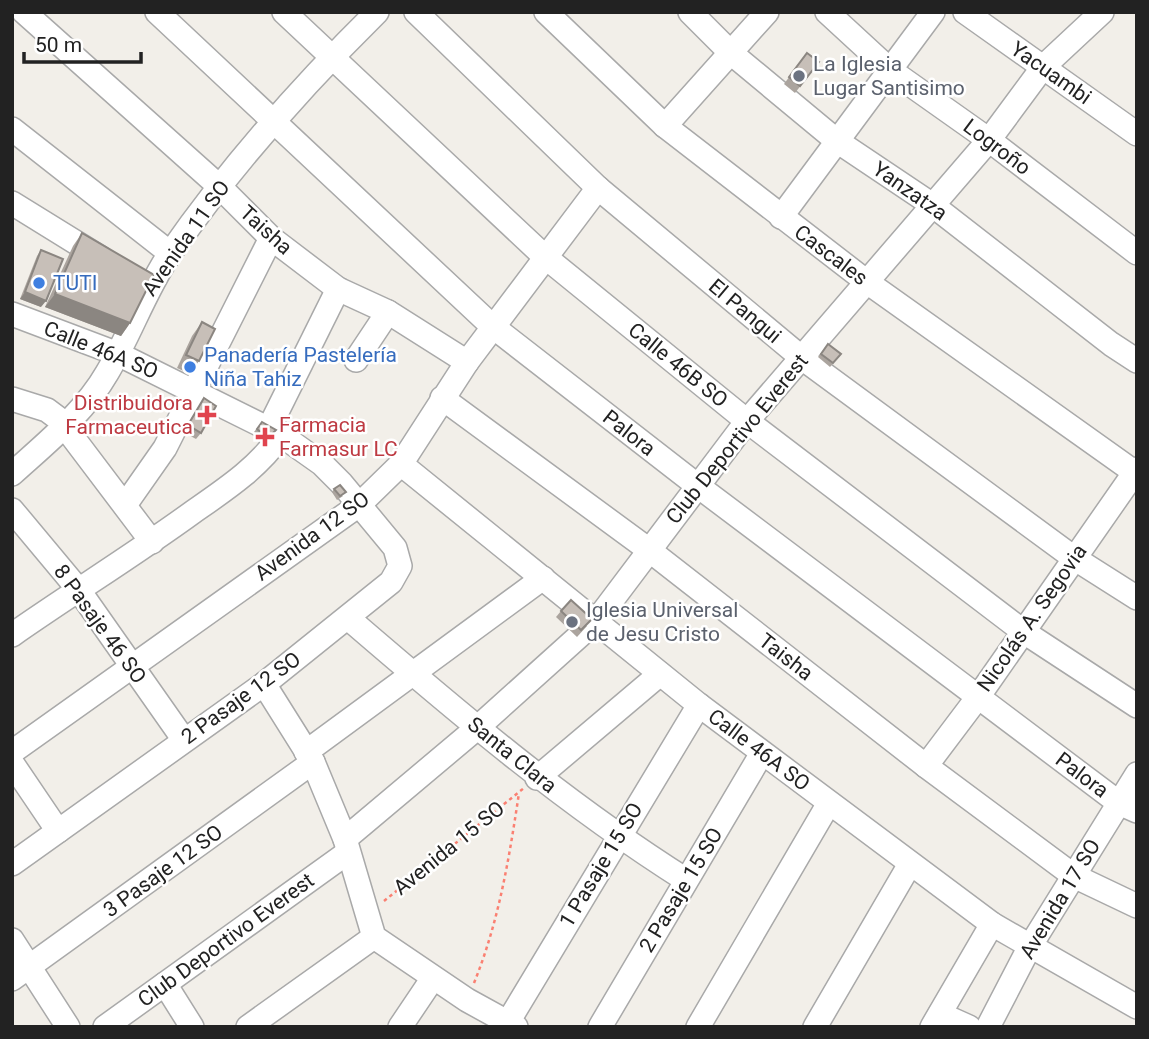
<svg xmlns="http://www.w3.org/2000/svg" width="1149" height="1039" font-family="Roboto,sans-serif">
  <style>
    .lines { fill: none; stroke-linecap: round; stroke-linejoin: round }
    .minor-casing { stroke: #a9a9a9; stroke-width: 26 }
    .path { stroke: #fa8072; stroke-width: 2.5; stroke-dasharray: 3.5 3.5; stroke-linecap: butt }
    .minor { stroke: #fff; stroke-width: 23 }
    .wall { fill: #aba49e }
    .shaded-wall { fill: #8b8681 }
    .building { fill: #c7bfb8; stroke: #8b8681; stroke-width: 2 }
    .worship-dot { fill: #6b7280; stroke: #fff; stroke-width: 2.5 }
    .shop-dot { fill: #3f7fe0; stroke: #fff; stroke-width: 2.5 }
    .health-dot { fill: #e0444e; stroke: #fff; stroke-width: 2.5 }
    .labels { text-anchor: middle; stroke-width: 5; stroke-linejoin: round; paint-order: stroke }
    .worship-label { font-size: 21px; fill: #5b616d; stroke: #fff; text-anchor: start }
    .street-label { font-size: 21px; fill: #222; stroke: #fff }
    .shop-label { font-size: 21px; fill: #366cbe; stroke: #fff; text-anchor: start }
    .health-label { font-size: 21px; fill: #be3a42; stroke: #fff; text-anchor: end }
  </style>
  <rect width="100%" height="100%" fill="#f2efe9"/>
  <g class="lines">
    <defs>
      <g id="minor">
        <path d="M24,12l197,176 50,50 67,51 50,23 79,50"/>
        <path d="M157,12l335,314 206,160 421,317 18,8"/>
        <path d="M284,12l260,244 203,165 277,211 113,74"/>
        <path d="M416,12l182,176 204,170 272,200 63,40"/>
        <path d="M546,12l119,114 202,156 270,192"/>
        <path d="M690,12l41,41 106,88 94,63 180,140 26,17"/>
        <path d="M827,12l63,58 99,70 148,113"/>
        <path d="M965,12l172,122"/>
        <path d="M665,126l102,-114"/>
        <path d="M12,129l158,124"/>
        <path d="M12,203l89,55"/>
        <path d="M781,217l152,-205"/>
        <path d="M12,314l106,40 163,81 41,29 20,20 53,64 5,18 -9,16 -127,102 -252,180"/>
        <path d="M356,360l32,-48"/>
        <path d="M442,398l207,152 277,216 148,110 63,30"/>
        <path d="M12,399l35,11 12,9 93,123"/>
        <path d="M269,428l69,-139"/>
        <path d="M401,464l298,241 293,219 145,83"/>
        <path d="M12,474c33,-30 72,-61 95,-101 23,-38 37,-80 62,-118 61,-88 132,-168 208,-243"/>
        <path d="M125,505l40,-57 106,-210"/>
        <path d="M12,510l66,79 106,151"/>
        <path d="M348,618c108,93 216,185 338,262"/>
        <path d="M12,635c60,-42 122,-80 181,-123 33,-23 65,-44 88,-77"/>
        <path d="M264,684l49,78 32,77 29,98 93,63 49,27"/>
        <path d="M12,752l347,-247 42,-41 66,-102 131,-174"/>
        <path d="M306,752l237,-174"/>
        <path d="M12,763l46,68"/>
        <path d="M926,766l52,-69 159,-228"/>
        <path d="M537,778l123,-104"/>
        <path d="M345,839l132,-111 120,-108 150,-199 242,-281 54,-73 59,-55"/>
        <path d="M12,940l56,87"/>
        <path d="M12,979l301,-217"/>
        <path d="M165,984l27,43"/>
        <path d="M940,1014l29,13"/>
        <path d="M105,1027l242,-174"/>
        <path d="M248,1027l126,-90"/>
        <path d="M400,1027l33,-49"/>
        <path d="M505,1027l194,-322"/>
        <path d="M600,1027l162,-274"/>
        <path d="M698,1027l131,-224"/>
        <path d="M815,1027l95,-163"/>
        <path d="M932,1027l60,-103"/>
        <path d="M988,1027l41,-79 108,-174"/>
      </g>
    </defs>
    <use href="#minor" class="minor-casing"/>
    <g class="path">
      <path d="M384,901l140,-113"/>
      <path d="M474,983c25,-62 35,-124 45,-190"/>
    </g>
    <use href="#minor" class="minor"/>
  </g>
  <g class="wall">
    <path d="M807,53l12,9 -24,31 -11,-9z"/>
    <path d="M82,233l48,90 -9,13 -76,-29 28,-61z"/>
    <path d="M41,250v57l-21,-8 17,-43z"/>
    <path d="M202,322l-3,39 -9,13 -13,-6 15,-32z"/>
    <path d="M828,344l13,10 -11,13 -12,-10z"/>
    <path d="M204,398l-3,35 -5,6 -13,-7z"/>
    <path d="M262,422l11,11 -7,8 -12,-9z"/>
    <path d="M334,489l9,7 -6,4 -5,-8z"/>
    <path d="M561,611l26,15 -10,11 -21,-20z"/>
  </g>
  <g class="shaded-wall">
    <path d="M25,292l21,9 -5,6 -21,-8z"/>
    <path d="M55,294l75,29 -9,13 -76,-29z"/>
  </g>
  <g class="building">
    <path d="M807,53l12,9 -19,24 -11,-9z"/>
    <path d="M82,233l72,42 -24,48 -75,-29z"/>
    <path d="M41,250l22,9 -17,42 -21,-9z"/>
    <path d="M202,322l13,7 -16,32 -13,-6z"/>
    <path d="M828,344l13,10 -8,9 -12,-9z"/>
    <path d="M204,398l12,8 -15,27 -13,-8z"/>
    <path d="M262,422l14,8 -8,8 -11,-9z"/>
    <path d="M340,485l6,7 -6,4 -6,-7z"/>
    <path d="M571,600l21,19 -11,11 -20,-19z"/>
  </g>
  <g class="worship-dot">
    <circle cx="799" cy="76" r="7"/>
    <circle cx="572" cy="622" r="7"/>
  </g>
  <g class="shop-dot">
    <circle cx="39" cy="283" r="7"/>
    <circle cx="190" cy="367" r="7"/>
  </g>
  <g class="health-dot">
    <path d="M203.5 404.5h7v7h7v7h-7v7h-7v-7h-7v-7h7z"/>
    <path d="M261.5 426.5h7v7h7v7h-7v7h-7v-7h-7v-7h7z"/>
  </g>
  <g class="labels">
    <g class="worship-label">
      <text x="813" y="71">La Iglesia<tspan x="813" dy="24">Lugar Santisimo</tspan></text>
      <text x="586" y="617">Iglesia Universal<tspan x="586" dy="24">de Jesu Cristo</tspan></text>
    </g>
    <g class="street-label">
      <text transform="translate(1051 73) rotate(35)" y="7">Yacuambi</text>
      <text transform="translate(997 147) rotate(37)" y="7">Logroño</text>
      <text transform="translate(910 191) rotate(35)" y="7">Yanzatza</text>
      <text transform="translate(266 230) rotate(42)" y="7">Taisha</text>
      <text transform="translate(186 238) rotate(-55)" y="7">Avenida 11 SO</text>
      <text transform="translate(831 255) rotate(37)" y="7">Cascales</text>
      <text transform="translate(745 311) rotate(40)" y="7">El Pangui</text>
      <text transform="translate(101 350) rotate(22)" y="7">Calle 46A SO</text>
      <text transform="translate(678 365) rotate(39)" y="7">Calle 46B SO</text>
      <text transform="translate(629 433) rotate(38)" y="7">Palora</text>
      <text transform="translate(737 439) rotate(-51)" y="7">Club Deportivo Everest</text>
      <text transform="translate(312 536) rotate(-36)" y="7">Avenida 12 SO</text>
      <text transform="translate(1032 618) rotate(-55)" y="7">Nicolás A. Segovia</text>
      <text transform="translate(100 624) rotate(54)" y="7">8 Pasaje 46 SO</text>
      <text transform="translate(786 657) rotate(38)" y="7">Taisha</text>
      <text transform="translate(241 698) rotate(-36)" y="7">2 Pasaje 12 SO</text>
      <text transform="translate(759 750) rotate(37)" y="7">Calle 46A SO</text>
      <text transform="translate(512 755) rotate(39)" y="7">Santa Clara</text>
      <text transform="translate(1082 775) rotate(37)" y="7">Palora</text>
      <text transform="translate(449 848) rotate(-39)" y="7">Avenida 15 SO</text>
      <text transform="translate(601 865) rotate(-59)" y="7">1 Pasaje 15 SO</text>
      <text transform="translate(163 871) rotate(-36)" y="7">3 Pasaje 12 SO</text>
      <text transform="translate(681 890) rotate(-59)" y="7">2 Pasaje 15 SO</text>
      <text transform="translate(1060 899) rotate(-59)" y="7">Avenida 17 SO</text>
      <text transform="translate(226 940) rotate(-36)" y="7">Club Deportivo Everest</text>
    </g>
    <g class="shop-label">
      <text x="53" y="290">TUTI</text>
      <text x="204" y="362">Panadería Pastelería<tspan x="204" dy="24">Niña Tahiz</tspan></text>
    </g>
    <g class="health-label">
      <text x="193" y="410">Distribuidora<tspan x="193" dy="24">Farmaceutica</tspan></text>
      <text x="279" y="432" text-anchor="start">Farmacia<tspan x="279" dy="24">Farmasur LC</tspan></text>
    </g>
  </g>
  <rect width="1149" height="1039" fill="none" stroke="#222222" stroke-width="28"/>
  <path d="M24 52v10h117v-10" fill="none" stroke="#222222" stroke-width="3.5"/>
  <text x="35" y="52" font-size="21" fill="#222222" stroke="#ffffff" stroke-width="5" paint-order="stroke">50 m</text>
</svg>
